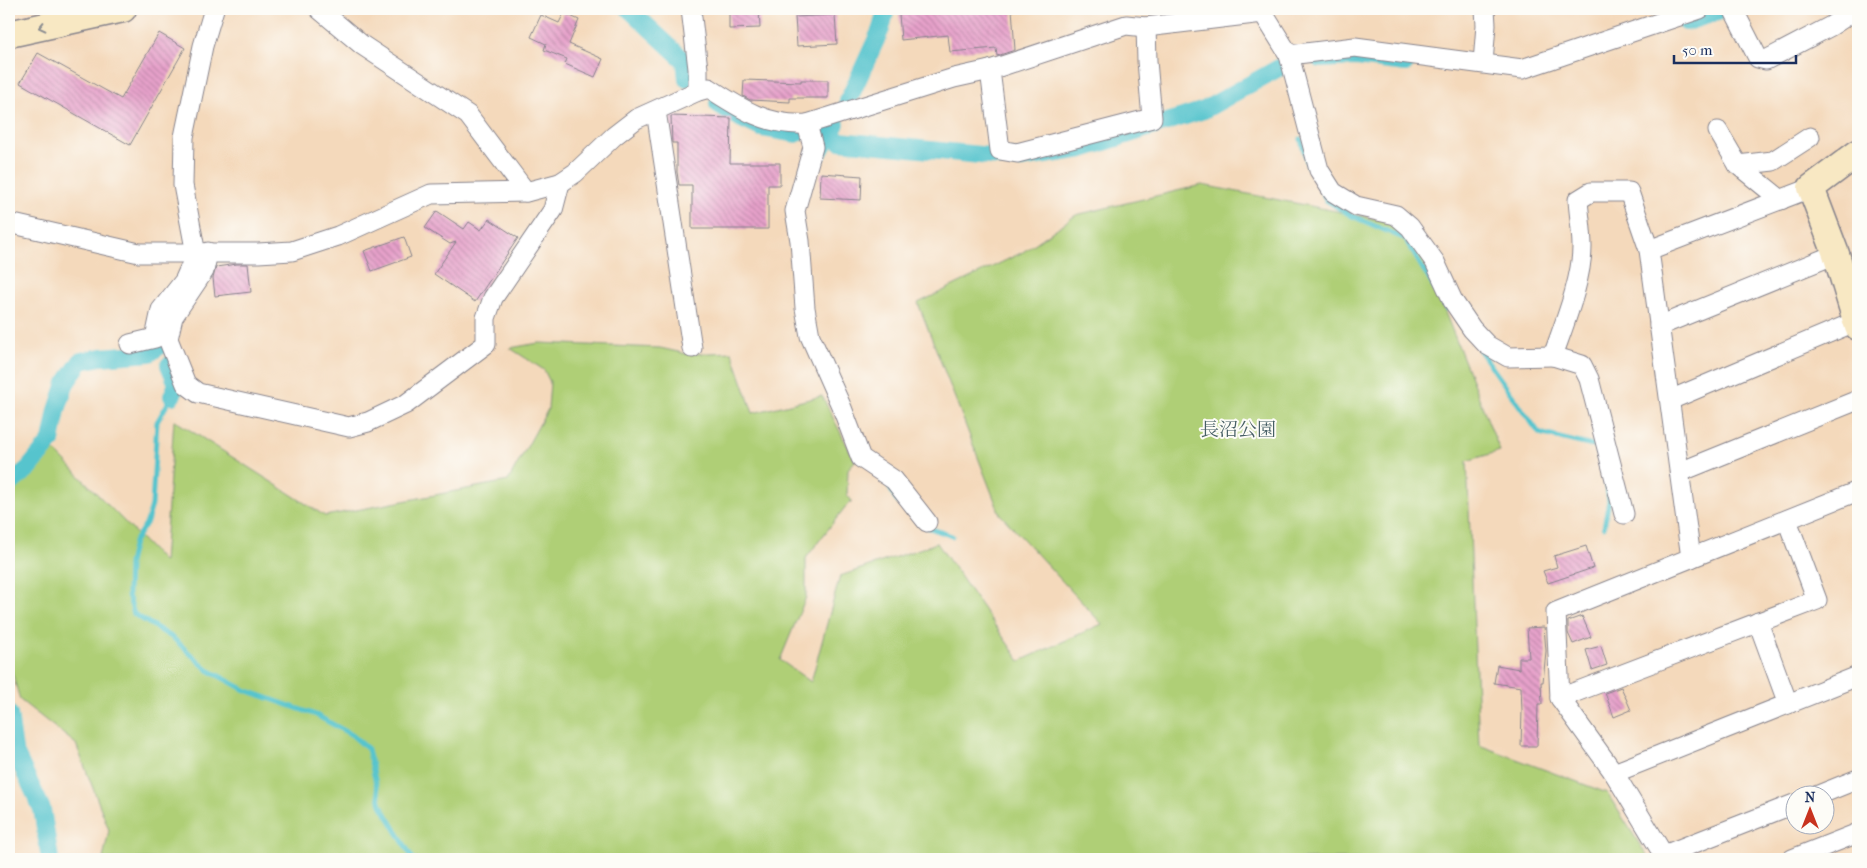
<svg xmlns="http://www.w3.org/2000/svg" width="1867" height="868" font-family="'IM FELL French Canon','Noto Serif JP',serif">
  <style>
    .park { fill: #afcf76; stroke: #657f6a }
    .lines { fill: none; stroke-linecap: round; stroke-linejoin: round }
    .stream { stroke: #56c4cd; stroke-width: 5 }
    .canal { stroke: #56c4cd; stroke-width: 18 }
    .building { fill: url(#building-back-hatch) }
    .street-casing { stroke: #88848c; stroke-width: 21 }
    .secondary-casing { stroke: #88848c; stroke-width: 29 }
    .street { stroke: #fff; stroke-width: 19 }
    .secondary { stroke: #f8e8c3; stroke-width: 26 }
    .oneway { stroke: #8a8c90 }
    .labels { text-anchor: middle; stroke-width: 4; stroke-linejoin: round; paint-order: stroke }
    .park-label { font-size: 19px; fill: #475f65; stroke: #fdfcf7 }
  </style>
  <defs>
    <pattern id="building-back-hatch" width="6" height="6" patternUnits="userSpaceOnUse" patternTransform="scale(1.25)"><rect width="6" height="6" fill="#e7a1ca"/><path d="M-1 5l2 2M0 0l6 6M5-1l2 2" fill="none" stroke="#ba84a7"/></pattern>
  </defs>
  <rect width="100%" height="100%" fill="#fdfcf7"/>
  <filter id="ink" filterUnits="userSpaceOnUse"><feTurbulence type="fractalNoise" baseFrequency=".02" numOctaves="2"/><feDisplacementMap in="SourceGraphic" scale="10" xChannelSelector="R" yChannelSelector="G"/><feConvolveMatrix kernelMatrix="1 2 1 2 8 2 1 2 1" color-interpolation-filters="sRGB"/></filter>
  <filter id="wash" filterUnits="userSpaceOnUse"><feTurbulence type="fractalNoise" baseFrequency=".0096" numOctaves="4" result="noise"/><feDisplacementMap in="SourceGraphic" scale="20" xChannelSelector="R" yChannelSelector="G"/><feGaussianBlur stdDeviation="1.12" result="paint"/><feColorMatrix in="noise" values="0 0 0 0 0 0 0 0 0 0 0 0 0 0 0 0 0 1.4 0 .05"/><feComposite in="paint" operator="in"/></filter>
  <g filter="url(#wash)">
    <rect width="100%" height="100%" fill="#f4d9bb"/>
    <path class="park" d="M1202,185l180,35 20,9 20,25 78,197 -33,10 12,284 128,48 42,66h-1546l6,-29 -33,-86 -56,-44 -11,-39v-166l45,-45 110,112 10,-142 151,96 183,-35 40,-72 2,-27 -6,-12 -34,-22 29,-5 121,5 27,6 45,-2 21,61 69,-17 33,65 -7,8 -1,26 5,6 -6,5 -40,52v39l-26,63 31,22 29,-106 97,-33 83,118 82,-37 -102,-110 -82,-211 105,-51 53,-37z"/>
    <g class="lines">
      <g class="stream">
        <path d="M1301,139l6,23 3,7"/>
        <path d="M1320,187l6,13 26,16 53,23 42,70"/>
        <path d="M1479,349l60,84 58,14 5,18"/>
        <path d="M172,396l-15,26 -5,83 -5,17 -13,20 -5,21 -1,32 6,19 39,24 35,32 37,20 71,25 36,20 16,14 13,56 32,54"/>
        <path d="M890,488l7,13 10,10"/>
        <path d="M927,527l25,9"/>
        <path d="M1604,527l5,-26 -3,-20"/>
      </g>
      <g class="canal">
        <path d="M629,9l56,52 2,18"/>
        <path d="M1686,22l32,-10 3,-3"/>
        <path d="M1320,59l36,-2 50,6"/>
        <path d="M848,101l33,-72 5,-20"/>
        <path d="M718,104l22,14 21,10 35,6"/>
        <path d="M840,141l180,18 63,-10 121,-39 80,-45"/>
        <path d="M816,157l20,-33"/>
        <path d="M169,365l8,19 -5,12"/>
        <path d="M9,485l20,-17 22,-27 6,-31 9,-27 15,-22 20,-4 49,-4 11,-8"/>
        <path d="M9,714l5,36 28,59 8,50"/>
      </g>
    </g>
    <g id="blocks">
      <g class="building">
        <path d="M729,9h30l1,19 -31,1z"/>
        <path d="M947,9h65l3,41 -18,6 -1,-8 -46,4 -2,-17 -47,5 -2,-26 48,-4z"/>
        <path d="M564,13l15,7 -10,24 34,15 -8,18 -30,-13 2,-5 -23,-9 2,-6 -15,-7 10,-22 18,8z"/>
        <path d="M835,15l2,29 -40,2 -2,-29z"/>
        <path d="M159,33l26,15 -55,97 -110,-62 18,-30 83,46z"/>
        <path d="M744,80l57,2v-2h27v18h-38v4l-40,-2 -7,-4z"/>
        <path d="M671,116l60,2 -1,45h50v22h-12v44h-76v-44h-13l-2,-13v-29h-5z"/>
        <path d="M821,173l41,3 -1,24 -41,-2z"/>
        <path d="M437,211l27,18 5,-7 12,8 8,-11 29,19 -43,64 -41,-28 22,-32 -6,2 -25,-16z"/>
        <path d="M404,237l7,20 -39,14 -8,-20z"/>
        <path d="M237,264h11l3,28 -36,4 -2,-18 3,-11z"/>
        <path d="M1586,546l7,22 -45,15 -5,-12 14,-4 -3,-11z"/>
        <path d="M1582,616l9,21 -18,7 -5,-11v-12z"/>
        <path d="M1544,627l2,24 -3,31h-2l1,22h-4l-1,42h-16l1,-35 -1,-24 -27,-4 3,-18 22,4v-11h10l-2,-30z"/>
        <path d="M1601,646l6,19 -15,5 -6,-20z"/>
        <path d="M1621,687l10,23 -17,7 -9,-24z"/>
      </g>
    </g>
  </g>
  <g filter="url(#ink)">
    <use href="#blocks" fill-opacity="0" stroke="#88848c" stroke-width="1"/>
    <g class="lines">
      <defs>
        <g id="street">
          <path d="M319,9l43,36 106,70 58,77"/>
          <path d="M691,9l7,60v22"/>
          <path d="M1262,9l1,4 26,42 30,115 14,22 23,14 40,9 14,12 25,35 18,39 19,28 15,16 21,12 45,-1"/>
          <path d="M1733,9l25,49 8,2 65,-34 26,-17"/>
          <path d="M1289,55l66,-8 167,22 178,-60"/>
          <path d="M1483,63l3,-38 -1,-16"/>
          <path d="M990,70l10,80 17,3 135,-35 -5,-57 -1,-34"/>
          <path d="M656,111l36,237"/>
          <path d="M807,124l6,23 -18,64 5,30 5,67 5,28 32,72 19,50 33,22 33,42"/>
          <path d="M1718,131l20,34 43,35"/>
          <path d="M1738,165l35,-4 37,-24"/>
          <path d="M9,223l130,30h119l34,-2 46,-15 93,-42 95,-2 34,-9 15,-10 39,-37 22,-17 62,-28 11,-3c32,21 58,38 98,36l147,-46 36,-8 136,-45 20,2 117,-14"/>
          <path d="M1649,250l162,-62"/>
          <path d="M208,252l-4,19 -31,46 -5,22 18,45 12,9 151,34 19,-5 38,-18 80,-60v-26l7,-20 60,-88 7,-27"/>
          <path d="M1659,326l177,-72"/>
          <path d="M130,344l25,-6 6,-28 23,-29 12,-27 -13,-69 1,-48 19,-91 11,-37"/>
          <path d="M1670,400l187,-79"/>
          <path d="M1680,472l178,-72"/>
          <path d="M1624,514l-35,-135 -7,-14 -29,-9c11,-32 29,-76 29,-109 0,-16 -3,-32 -4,-47l13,-8h38l20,58 42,308"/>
          <path d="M1758,622l30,82"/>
          <path d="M1560,698l257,-98 -30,-80"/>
          <path d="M1614,773l244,-97"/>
          <path d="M1816,796l42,-17"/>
          <path d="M1664,855l130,-51"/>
          <path d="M1666,859l-52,-86 -54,-75 -4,-86 302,-121"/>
          <path d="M1792,859l66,-26"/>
        </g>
        <g id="secondary">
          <path d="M9,34l114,-25"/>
          <path d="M1858,153l-47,35 25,66 22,73"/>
        </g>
      </defs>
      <use href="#street" class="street-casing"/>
      <use href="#secondary" class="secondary-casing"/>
      <use href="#street" class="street"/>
      <use href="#secondary" class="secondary"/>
    </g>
    <defs><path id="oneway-chevron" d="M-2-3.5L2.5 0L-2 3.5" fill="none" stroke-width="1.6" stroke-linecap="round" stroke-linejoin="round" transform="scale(1.25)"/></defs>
    <use class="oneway" href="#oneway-chevron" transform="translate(42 27) rotate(167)"/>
  </g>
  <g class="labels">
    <g class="park-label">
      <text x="1238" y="436">長沼公園</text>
    </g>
  </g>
  <rect width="1867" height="868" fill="none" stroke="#fdfcf7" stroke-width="30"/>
  <g transform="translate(1810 810)"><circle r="24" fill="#fdfcf7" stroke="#a3aaba"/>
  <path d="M0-4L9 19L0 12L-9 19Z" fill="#c8321e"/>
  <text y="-8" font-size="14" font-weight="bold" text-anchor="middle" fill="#1b2f5e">N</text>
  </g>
  <path d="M1674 55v8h122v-8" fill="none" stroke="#1b2f5e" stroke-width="2.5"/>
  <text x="1682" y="55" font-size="15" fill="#1b2f5e" stroke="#fdfcf7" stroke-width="4" paint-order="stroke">50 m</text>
</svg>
